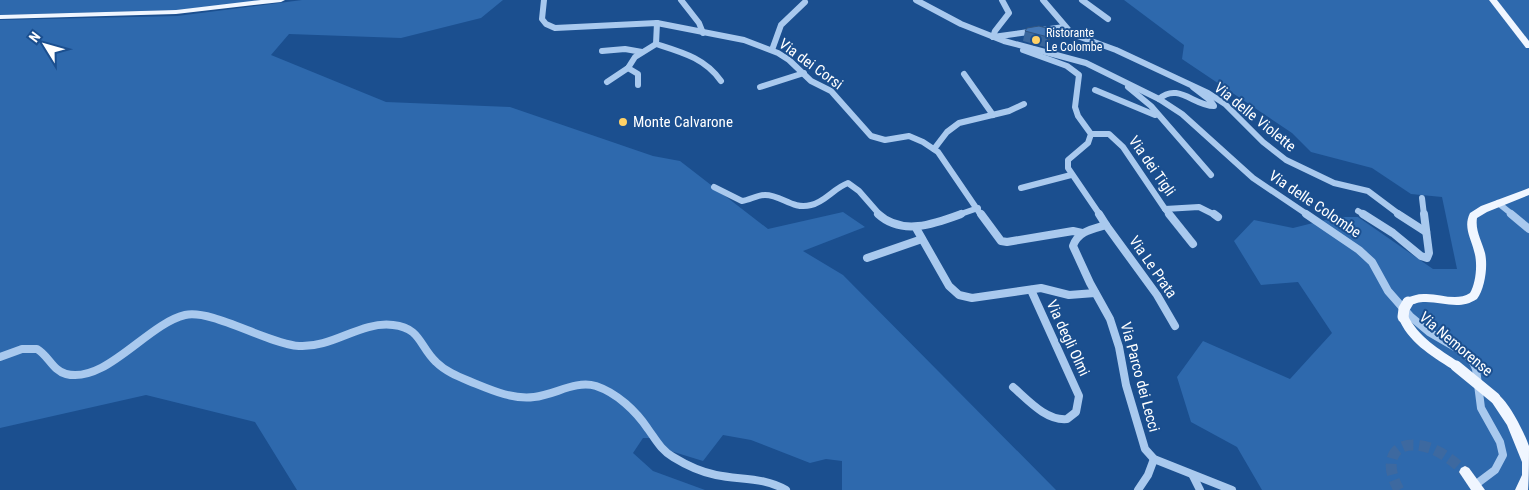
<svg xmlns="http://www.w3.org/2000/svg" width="1529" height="490" font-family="'Roboto Condensed',sans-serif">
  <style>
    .green { fill: #2e69ad }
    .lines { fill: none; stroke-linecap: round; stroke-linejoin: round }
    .major-tunnel { stroke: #3d69a0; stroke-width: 11; stroke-dasharray: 11 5.5; stroke-linecap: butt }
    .minor-far1 { stroke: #a9c9ee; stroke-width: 6 }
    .minor { stroke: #a9c9ee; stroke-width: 8 }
    .major { fill: #f0f6ff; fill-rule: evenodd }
    .major-bridge { stroke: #f0f6ff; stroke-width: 11 }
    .wall { fill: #3a679d }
    .shaded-wall { fill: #305480 }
    .building { fill: #4478b7; stroke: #305480 }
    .poi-dot { fill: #ffd166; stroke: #1b4f8f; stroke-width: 2 }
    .labels { text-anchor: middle; stroke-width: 4; stroke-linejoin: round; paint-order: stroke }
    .far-poi-label { font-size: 12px; fill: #fff; stroke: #1b4f8f; text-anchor: start }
    .street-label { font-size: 15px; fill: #fff; stroke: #1b4f8f }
    .poi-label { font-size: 15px; fill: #fff; stroke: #1b4f8f; text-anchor: start }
  </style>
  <rect width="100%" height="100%" fill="#1b4f8f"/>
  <g class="green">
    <path d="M0,0h269l-92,10 -177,5z"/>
    <path d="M302,0h201l-22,18 -80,20 -112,-4 -18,21 115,47 124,5 143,49 27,5 88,68 75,-17 22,15 -62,24 40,24 213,215h-214v-29l-16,-2 -16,4 -59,-23 -28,-5 -20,26 -39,-12 -8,-11h-13l-10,15 20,18 52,19h-408l-42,-68 -109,-27 -146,33v-408l177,-4z"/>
    <path d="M1124,0h405v490h-267l-25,-43 -46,-25 -14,-45 26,-36 87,38 42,-46 -34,-51 -37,3 -27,-44 20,-21 39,8 44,-11h21l75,52h24l-15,-72 -31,-3 -39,-26 -61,-16 -19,-19 -110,-74 2,-14z"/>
  </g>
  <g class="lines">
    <path class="major-tunnel" d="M1399,490c-17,-29 -6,-54 31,-42 13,5 25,14 35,24"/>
    <g class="minor-far1">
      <path d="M544,0l-2,19 4,5 9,4 102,-5 87,17 34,13 11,7 22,21 20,10 40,45 14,4 24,-4 14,6 15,10 43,63"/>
      <path d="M681,0l18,23 4,10"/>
      <path d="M916,0l45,24 43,17 82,22 73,36 23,15 71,64 55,37"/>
      <path d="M1043,0l29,34 44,16 92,43 17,11 38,38 23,18 48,23 34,8 32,24"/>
      <path d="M1082,0l26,19"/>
      <path d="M993,37l71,-10"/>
      <path d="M993,37l2,-6 14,-18 -7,-13"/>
      <path d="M656,44c25,8 49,14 65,37"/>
      <path d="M656,44l1,-21"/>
      <path d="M772,50l9,-25 24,-23"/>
      <path d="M1023,50l44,16 12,9 -4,32 3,9 13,18 -3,9 -20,17v8l32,47"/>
      <path d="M602,51l23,-2 17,3"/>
      <path d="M628,68l10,6v11"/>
      <path d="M964,74l29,41"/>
      <path d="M607,82l21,-14 7,-11 21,-13"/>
      <path d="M760,87l44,-14"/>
      <path d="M1128,87l23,19 60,69"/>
      <path d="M1095,90l60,25"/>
      <path d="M1159,99c19,-17 35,7 55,7l-4,-6 -17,-13"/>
      <path d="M1091,134h18l14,13 42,62 34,-2 16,8"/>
      <path d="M934,149l13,-17 12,-9 50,-12 15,-7"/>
      <path d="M714,187l28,14c8,-1 15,-6 23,-6 17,0 27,15 46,10 14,-3 23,-17 37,-22l11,8 21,24"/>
      <path d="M1021,188l50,-13"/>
      <path d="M1422,198l2,17"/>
      <path d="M1498,203l15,12"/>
      <path d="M1165,209l5,6"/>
      <path d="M1358,211l7,4"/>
      <path d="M958,215l20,-7"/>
    </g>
    <g class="minor">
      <path d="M878,214c24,22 56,10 83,0"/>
      <path d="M981,214l20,27 6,1 66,-11 9,2"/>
      <path d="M1099,214l7,11c-13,4 -28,6 -33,21l17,37 20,36 9,28 7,38 19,64 9,10 78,31"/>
      <path d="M1169,214l24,30"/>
      <path d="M1214,214l4,3"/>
      <path d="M1306,214l53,36 13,12 16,29 22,25 19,16 31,18 12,10 4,9 5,39 19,34 3,13 -8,15 -20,15"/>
      <path d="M1363,214l30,19 28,23 6,2 2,-5 -5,-39"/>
      <path d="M1398,214l28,18"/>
      <path d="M1511,214l18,15"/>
      <path d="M1106,225l51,70 18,31"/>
      <path d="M916,228l33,58 10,9 13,3 69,-10 28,7 26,-2"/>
      <path d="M867,258l55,-19"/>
      <path d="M0,357l22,-8h15c11,6 16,22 29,25 40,10 81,-50 119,-59 27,-6 81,28 114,31 34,2 61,-25 94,-21 28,3 26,21 43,37 9,9 21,14 33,19 20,8 43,19 65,16 21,-2 41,-17 62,-11 21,7 40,25 52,43 8,11 13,21 25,28 13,8 28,15 43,18 24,5 48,2 70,15"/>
      <path d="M1013,387c15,13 33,34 54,32l9,-7 3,-16 -48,-106"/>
      <path d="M1193,476l7,14"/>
      <path d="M1138,490l10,-15 6,-16"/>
    </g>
    <g class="major">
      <path d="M261,0h24l-4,2 -105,12 -176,5v-4l176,-5z"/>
      <path d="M1489,0h8l32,41v7h-3z"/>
      <path d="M1529,188v7l-42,17 -10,6c-2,13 5,23 8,35 3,13 0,35 -8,46 -18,12 -35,2 -54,3 -7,0 -12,5 -19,3l-1,-3 1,-3c7,-3 13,-5 20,-5 15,-1 32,8 46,-1 6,-10 8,-30 4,-42 -3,-13 -11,-24 -4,-38l11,-7z"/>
      <path d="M1403,313l4,1c11,23 32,35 53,49l2,3 -2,3 -4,2 -4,-2c-22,-14 -44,-27 -54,-52l1,-3z"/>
      <path d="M1495,393c12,4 30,41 34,53 0,10 0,34 -1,44h-13l7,-15v-13l-15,-37 -18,-27 2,-4z"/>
      <path d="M1465,466l4,2 16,22h-14l-12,-18 2,-4z"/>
    </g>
    <g class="major-bridge">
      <path d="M1403,317l1,-8 4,-7"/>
      <path d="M1456,366l39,32"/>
    </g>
  </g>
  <path class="wall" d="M1053,30l-3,9 -5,8 -22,-6 2,-10z"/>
  <path class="shaded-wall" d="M1053,30l-3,9 -5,8 3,-10z"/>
  <path class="building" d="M1039,26l14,4 -5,7 -23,-6 2,-3z"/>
  <g class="poi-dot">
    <circle cx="1036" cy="40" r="5"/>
    <circle cx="623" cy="122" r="5"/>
  </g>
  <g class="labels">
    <g class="far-poi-label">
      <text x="1046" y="37">Ristorante<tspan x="1046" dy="14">Le Colombe</tspan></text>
    </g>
    <g class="street-label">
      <text transform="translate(811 64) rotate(36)" y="5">Via dei Corsi</text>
      <text transform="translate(1255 117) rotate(39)" y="5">Via delle Violette</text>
      <text transform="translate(1152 166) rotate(55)" y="5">Via dei Tigli</text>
      <text transform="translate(1315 204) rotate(34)" y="5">Via delle Colombe</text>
      <text transform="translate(1153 267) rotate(55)" y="5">Via Le Prata</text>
      <text transform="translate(1068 338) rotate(65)" y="5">Via degli Olmi</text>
      <text transform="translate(1456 344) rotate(40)" y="5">Via Nemorense</text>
      <text transform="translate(1140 377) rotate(75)" y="5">Via Parco dei Lecci</text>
    </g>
    <g class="poi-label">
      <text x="633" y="127">Monte Calvarone</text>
    </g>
  </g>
  <g transform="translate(45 45) rotate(307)" stroke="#1b4f8f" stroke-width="4" paint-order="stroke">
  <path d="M0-4L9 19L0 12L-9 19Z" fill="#ffffff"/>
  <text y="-8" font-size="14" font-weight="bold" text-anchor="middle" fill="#ffffff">N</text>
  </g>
</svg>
